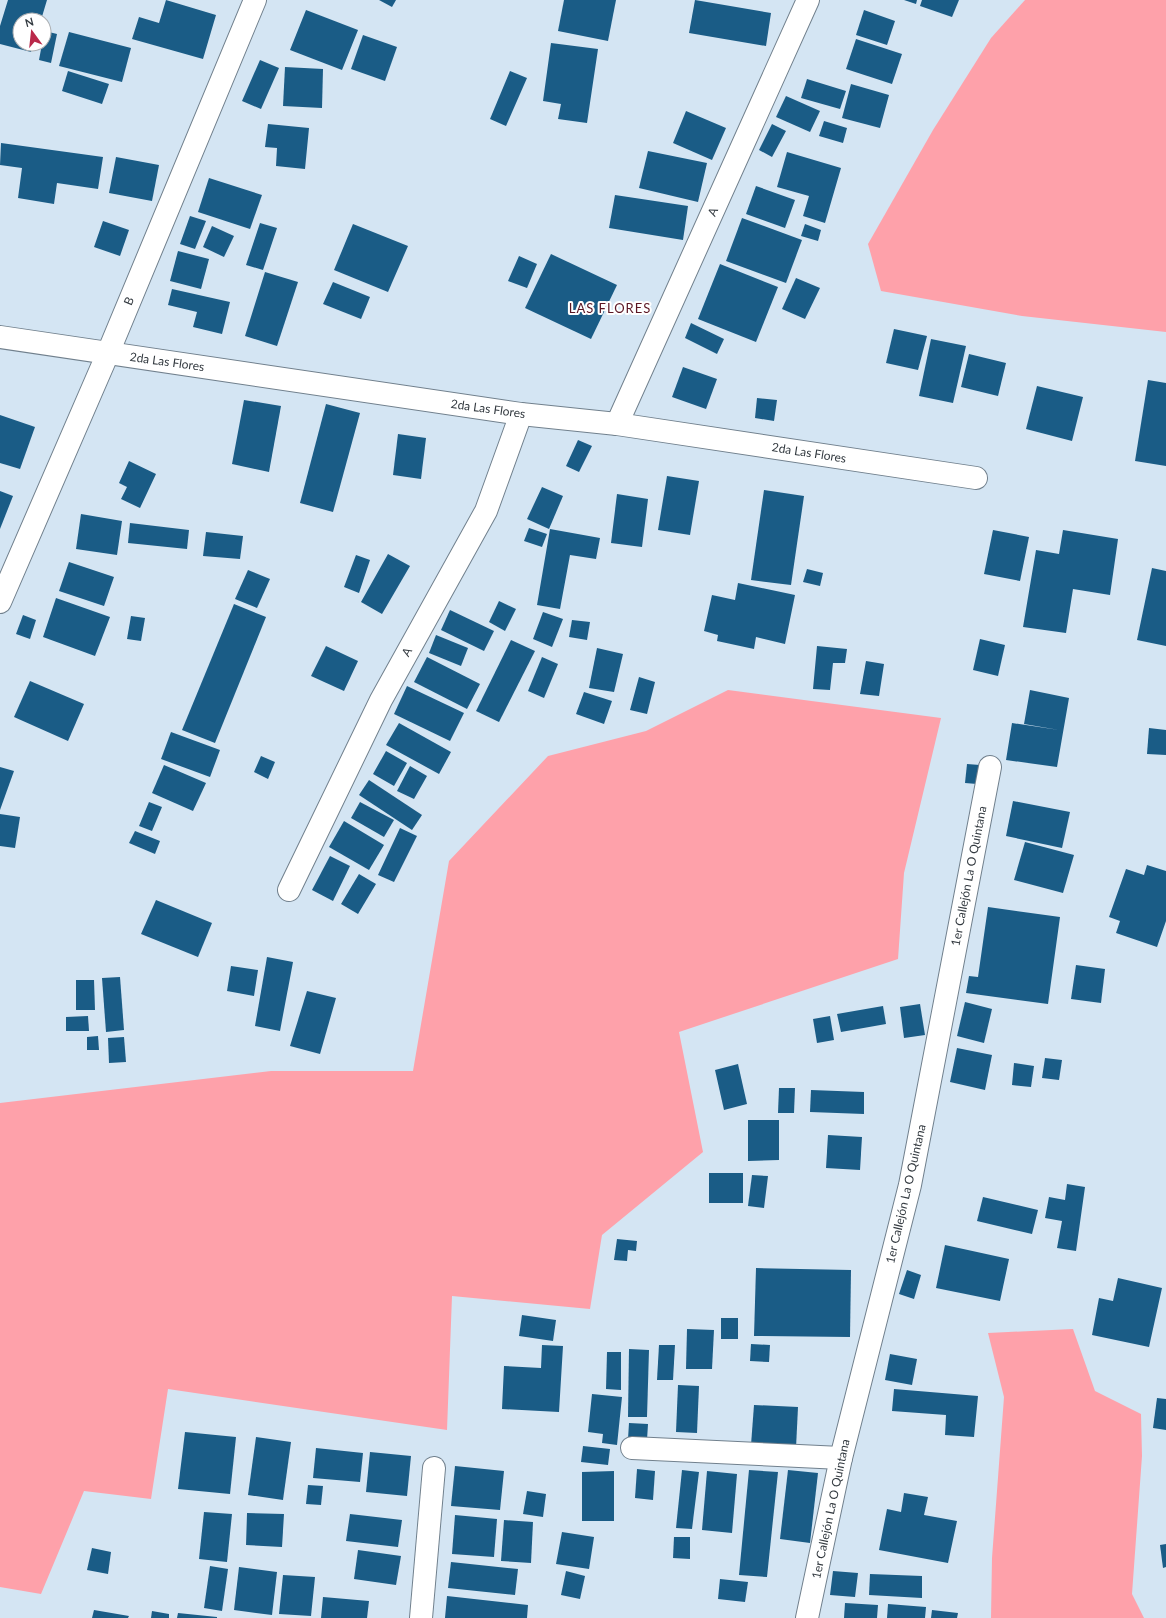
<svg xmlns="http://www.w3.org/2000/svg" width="1166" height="1618" font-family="Lato,sans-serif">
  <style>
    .green { fill: #fea1aa }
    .building { fill: #1a5c86 }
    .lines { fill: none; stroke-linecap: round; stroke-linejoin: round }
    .minor-casing { stroke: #71808d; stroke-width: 24 }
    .minor { stroke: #fff; stroke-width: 22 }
    .labels { text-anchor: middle; stroke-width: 4; stroke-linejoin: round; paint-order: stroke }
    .street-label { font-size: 12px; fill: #333a40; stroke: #fff }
    .neighbourhood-label { font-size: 13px; letter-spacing: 1px; fill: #5b1623; stroke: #fff }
  </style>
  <rect width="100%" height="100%" fill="#d4e5f3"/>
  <g class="green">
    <path d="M1025,0h141v332l-144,-16 -141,-25 -13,-47 65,-114 58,-92z"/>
    <path d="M728,690l213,28 -37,155 -6,86 -219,73 24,120 -101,83 -12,74 -138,-13 -5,134 -279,-41 -17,110 -67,-8 -43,103 -41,-7v-484l271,-32h142l36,-210 99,-105 98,-25z"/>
    <path d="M1073,1329l22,62 46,23 1,42 -10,138 12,24h-153l1,-60 12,-161 -16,-64z"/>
  </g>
  <g class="building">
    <path d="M8,0h39l-6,20h-21v24h13l-2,8 -31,-8v-18z"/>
    <path d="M166,0l50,15 -13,44 -71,-20 7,-22 20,6z"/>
    <path d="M379,0h17l-4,7z"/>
    <path d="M564,0h52l-8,41 -50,-10z"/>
    <path d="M695,0l76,13 -5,33 -77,-13z"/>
    <path d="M904,0h13l-1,4z"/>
    <path d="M922,0h37l-7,17 -32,-11z"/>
    <path d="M306,10l52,20 -16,40 -52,-20z"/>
    <path d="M864,10l31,11 -8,24 -31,-10z"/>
    <path d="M45,31l12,3 -6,29 -12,-3 3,-16h2z"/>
    <path d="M69,32l62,16 -9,34 -63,-16z"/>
    <path d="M363,35l34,12 -12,34 -34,-12z"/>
    <path d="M856,39l46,15 -10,30 -46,-15z"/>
    <path d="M551,43l47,6 -11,74 -29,-4 3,-15 -18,-3z"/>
    <path d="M260,60l19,8 -18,41 -19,-8z"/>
    <path d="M285,67l38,2 -1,39 -39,-2z"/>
    <path d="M68,71l41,13 -7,20 -40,-13z"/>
    <path d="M510,71l17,7 -21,48 -16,-7z"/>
    <path d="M807,79l39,12 -6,18 -39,-11z"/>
    <path d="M851,84l38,11 -9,33 -38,-10z"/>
    <path d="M786,96l34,15 -10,21 -34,-15z"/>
    <path d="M686,111l40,17 -14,32 -39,-17z"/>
    <path d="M824,121l23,7 -4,15 -24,-7z"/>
    <path d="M268,124l41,4 -4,41 -29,-3 1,-18 -12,-1z"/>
    <path d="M772,124l14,7 -14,26 -13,-7z"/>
    <path d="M1,143l102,14 -5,32 -41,-6 -3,21 -36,-6 4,-30 -22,-3z"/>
    <path d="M648,151l59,12 -9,39 -59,-14z"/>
    <path d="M787,152l54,16 -16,55 -22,-7 6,-20 -32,-9z"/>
    <path d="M116,157l43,8 -7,36 -43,-8z"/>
    <path d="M209,178l53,17 -12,34 -52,-17z"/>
    <path d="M756,186l39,14 -10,28 -39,-14z"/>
    <path d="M615,195l73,11 -5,34 -74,-12z"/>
    <path d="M190,216l16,5 -11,28 -15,-5z"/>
    <path d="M742,218l60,22 -16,43 -60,-22z"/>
    <path d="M103,221l26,9 -9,26 -26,-9z"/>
    <path d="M260,223l17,5 -14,42 -17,-5z"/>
    <path d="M353,224l55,22 -20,46 -54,-22z"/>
    <path d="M805,224l16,6 -3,11 -17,-5z"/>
    <path d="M212,226l22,10 -10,21 -21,-10z"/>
    <path d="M178,251l31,8 -8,30 -31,-8z"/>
    <path d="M551,254l66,31 -26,54 -66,-31z"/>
    <path d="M519,256l18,8 -10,24 -19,-7z"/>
    <path d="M720,264l58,23 -22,55 -58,-23z"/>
    <path d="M265,272l33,10 -21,64 -32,-10z"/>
    <path d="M796,278l24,10 -15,31 -23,-10z"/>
    <path d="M333,282l37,15 -9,22 -38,-15z"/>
    <path d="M172,289l58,13 -8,32 -29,-7 4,-15 -29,-7z"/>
    <path d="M691,323l33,16 -7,15 -32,-16z"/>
    <path d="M894,329l33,7 -9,34 -32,-7z"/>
    <path d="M931,339l35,7 -13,57 -34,-7z"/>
    <path d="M969,354l37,9 -8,33 -37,-9z"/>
    <path d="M683,367l34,12 -11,30 -34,-12z"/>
    <path d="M1148,380l18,3v83l-31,-5z"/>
    <path d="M1037,386l46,11 -11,44 -46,-12z"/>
    <path d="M757,398l20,2 -3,21 -19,-3z"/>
    <path d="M244,400l37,6 -12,66 -37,-8z"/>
    <path d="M326,404l34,9 -27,99 -33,-9z"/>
    <path d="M0,415l35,12 -15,42 -20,-6z"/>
    <path d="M398,434l28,4 -5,41 -28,-4z"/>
    <path d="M578,440l14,6 -13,26 -13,-6z"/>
    <path d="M129,461l27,13 -16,34 -19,-9 6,-12 -8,-4z"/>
    <path d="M667,476l32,5 -9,54 -32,-5z"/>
    <path d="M542,487l21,9 -14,33 -22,-10z"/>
    <path d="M764,490l40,6 -13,89 -40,-5z"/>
    <path d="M0,491l13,5 -13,33z"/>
    <path d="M617,494l31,5 -6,48 -31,-4z"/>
    <path d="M81,514l41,7 -5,34 -41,-6z"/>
    <path d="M130,523l59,7 -2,19 -59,-6z"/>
    <path d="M529,528l18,6 -5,13 -18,-6z"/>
    <path d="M550,529l50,9 -4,21 -26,-4 -10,54 -23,-4z"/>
    <path d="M993,530l36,7 -9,44 -36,-7z"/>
    <path d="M1063,530l55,9 -8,56 -37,-6 -7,44 -43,-6 13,-77 23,4z"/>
    <path d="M206,532l37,4 -3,23 -37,-3z"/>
    <path d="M388,554l22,12 -28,48 -21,-12z"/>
    <path d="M356,555l14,5 -11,33 -15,-6z"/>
    <path d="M69,562l45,15 -10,29 -45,-15z"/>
    <path d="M1152,568l14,3v75l-29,-6z"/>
    <path d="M807,569l16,4 -3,13 -17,-4z"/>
    <path d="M248,570l22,9 -13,29 -22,-9z"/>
    <path d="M738,583l57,12 -10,49 -29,-7 -2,12 -37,-8 1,-6 -14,-4 8,-36 23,5z"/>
    <path d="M56,598l54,19 -15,39 -52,-19z"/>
    <path d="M499,601l17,8 -11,22 -16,-9z"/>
    <path d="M234,604l32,13 -51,126 -33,-13z"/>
    <path d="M450,610l44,21 -10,20 -43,-21z"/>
    <path d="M543,612l20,7 -11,28 -19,-8z"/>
    <path d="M23,615l13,5 -6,19 -14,-5z"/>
    <path d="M131,616l14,2 -4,23 -14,-2z"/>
    <path d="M572,620l18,2 -3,18 -18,-3z"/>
    <path d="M436,635l32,13 -7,18 -32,-13z"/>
    <path d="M980,639l25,6 -7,31 -25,-6z"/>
    <path d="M511,640l24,11 -36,71 -23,-11z"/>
    <path d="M326,646l32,15 -14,30 -33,-15z"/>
    <path d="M817,646l30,3 -2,14h-12l-3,27 -17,-1z"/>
    <path d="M597,648l26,6 -9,38 -25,-4z"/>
    <path d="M427,657l53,27 -13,25 -53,-27z"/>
    <path d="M542,657l16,7 -14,34 -16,-7z"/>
    <path d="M866,661l18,3 -5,32 -19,-2z"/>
    <path d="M639,677l16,5 -8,32 -17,-4z"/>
    <path d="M30,681l54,23 -16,37 -54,-24z"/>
    <path d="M407,686l57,27 -14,28 -56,-27z"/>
    <path d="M1030,690l39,8 -12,69 -51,-7 6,-37 47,7 -35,-6z"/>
    <path d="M584,692l28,9 -8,23 -28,-10z"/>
    <path d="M399,723l52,29 -12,22 -53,-29z"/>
    <path d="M1149,728l17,2v25l-19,-1z"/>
    <path d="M171,732l49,18 -10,27 -49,-18z"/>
    <path d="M386,751l21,12 -13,23 -21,-12z"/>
    <path d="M261,756l14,6 -7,17 -14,-7z"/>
    <path d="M967,764l13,1 -3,19 -12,-1z"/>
    <path d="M164,765l42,18 -13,28 -41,-18z"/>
    <path d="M410,766l17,10 -13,23 -17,-8z"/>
    <path d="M0,767l14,4 -14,39z"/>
    <path d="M369,780l53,35 -10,15 -53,-35z"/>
    <path d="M1013,801l57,11 -8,36 -56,-12z"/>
    <path d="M149,802l13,5 -10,24 -13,-5z"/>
    <path d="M360,802l34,18 -10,17 -33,-19z"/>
    <path d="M0,814l20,3 -5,31 -15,-2z"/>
    <path d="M344,821l40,24 -15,25 -40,-23z"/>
    <path d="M400,828l17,8 -23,46 -16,-7z"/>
    <path d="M135,831l25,10 -5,13 -26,-11z"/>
    <path d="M1025,842l49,13 -11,38 -49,-13z"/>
    <path d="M330,856l20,10 -17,35 -21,-11z"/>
    <path d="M1147,865l19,6v50l-9,26 -41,-14 4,-12 -11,-4 17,-48 18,6z"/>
    <path d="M359,874l17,10 -18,30 -17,-10z"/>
    <path d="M156,900l56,23 -14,34 -57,-23z"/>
    <path d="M988,907l72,10 -12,87 -82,-11 3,-17 9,1z"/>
    <path d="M267,957l26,5 -13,69 -25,-5z"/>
    <path d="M1076,965l29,4 -4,34 -30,-4z"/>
    <path d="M231,966l27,4 -4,26 -27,-5z"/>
    <path d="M120,977l4,53 -18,2 -4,-54z"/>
    <path d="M76,980h18l1,30h-19z"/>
    <path d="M307,991l29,7 -16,56 -30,-8z"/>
    <path d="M965,1002l27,7 -8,34 -27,-7z"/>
    <path d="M920,1004l5,31 -21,3 -4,-31z"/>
    <path d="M883,1006l3,18 -45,8 -4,-18z"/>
    <path d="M88,1016l1,15h-23v-14z"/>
    <path d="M830,1016l4,24 -17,3 -4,-24z"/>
    <path d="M98,1036l1,14h-12v-13z"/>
    <path d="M124,1037l2,25 -17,1 -1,-25z"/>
    <path d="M957,1048l35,7 -7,35 -35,-8z"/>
    <path d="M1045,1058l17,2 -3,20 -17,-2z"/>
    <path d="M1014,1063l20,3 -3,21 -19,-2z"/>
    <path d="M738,1064l9,40 -23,6 -9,-40z"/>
    <path d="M779,1088h16l-1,25h-16z"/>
    <path d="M811,1090l53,2v22l-54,-2z"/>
    <path d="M748,1120h31v40l-31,1z"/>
    <path d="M828,1135l34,2 -2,33 -34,-2z"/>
    <rect x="709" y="1173" width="34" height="30"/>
    <path d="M752,1175l16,1 -4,32 -16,-2z"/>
    <path d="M1067,1184l18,3 -9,64 -19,-3 5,-27 -17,-3 4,-21 16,3z"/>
    <path d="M983,1197l55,13 -6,24 -55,-13z"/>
    <path d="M617,1239l20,2 -1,10 -8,-1 -1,11 -13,-1z"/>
    <path d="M945,1245l64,14 -9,42 -64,-13z"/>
    <path d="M756,1268l95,2 -1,67 -96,-1z"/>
    <path d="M907,1270l14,5 -7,24 -15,-5z"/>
    <path d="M1118,1278l44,10 -13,59 -57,-12 7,-37 14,3z"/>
    <path d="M522,1315l34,5 -3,21 -34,-5z"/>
    <rect x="721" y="1318" width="17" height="21"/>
    <path d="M687,1329l27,1 -2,39h-26z"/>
    <path d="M751,1344l19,1 -1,17 -19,-1z"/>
    <path d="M542,1345l21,1 -4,66 -57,-3 2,-43 37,2z"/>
    <path d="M659,1345h16l-2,35h-16z"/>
    <path d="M629,1349l20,1 -2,67h-19z"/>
    <path d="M607,1352h14v38l-15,-1z"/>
    <path d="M890,1354l27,5 -5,26 -27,-5z"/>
    <path d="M678,1385l21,1 -2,47 -21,-1z"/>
    <path d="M894,1389l84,7 -4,41 -29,-2 1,-20 -54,-4z"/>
    <path d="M592,1394l30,3 -5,48 -15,-2 1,-9 -15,-2z"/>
    <path d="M1157,1398l9,1v31l-13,-2z"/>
    <path d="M754,1405l44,2 -2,41 -45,-3z"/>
    <path d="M629,1423l19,1 -1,16 -19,-1z"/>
    <path d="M185,1432l51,5 -6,57 -52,-5z"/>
    <path d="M256,1437l35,5 -8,58 -35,-5z"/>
    <path d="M583,1446l27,3 -2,16 -27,-3z"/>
    <path d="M316,1448l47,5 -3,29 -47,-4z"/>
    <path d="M370,1452l41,4 -4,40 -41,-4z"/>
    <path d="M455,1466l49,5 -4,39 -49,-4z"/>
    <path d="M637,1469l18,2 -2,29 -18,-2z"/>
    <path d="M682,1470l17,2 -7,57 -16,-1z"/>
    <path d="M749,1470l29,2 -11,105 -28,-2z"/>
    <path d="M788,1470l30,3 -8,70 -30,-4z"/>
    <path d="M614,1471v50h-32v-49z"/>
    <path d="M707,1471l30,3 -5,59 -30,-3z"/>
    <path d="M308,1485l15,1 -2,19 -15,-1z"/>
    <path d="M527,1491l19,3 -3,23 -20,-3z"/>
    <path d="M904,1493l24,4 -4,18 33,6 -9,42 -69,-13 8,-41 14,3z"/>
    <path d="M204,1512l28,2 -5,48 -28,-3z"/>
    <path d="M247,1513l37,1 -2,33 -36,-2z"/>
    <path d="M350,1514l52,6 -4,27 -52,-6z"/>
    <path d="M455,1515l42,4 -3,38 -42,-3z"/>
    <path d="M504,1520l29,2 -2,41 -30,-2z"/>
    <path d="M562,1532l32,5 -5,32 -33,-5z"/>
    <path d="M674,1537h16v22l-17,-1z"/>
    <path d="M1166,1544v23l-3,1 -3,-23z"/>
    <path d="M92,1548l19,4 -3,22 -21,-4z"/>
    <path d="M358,1550l43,6 -5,29 -42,-6z"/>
    <path d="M451,1562l67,7 -3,26 -67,-7z"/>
    <path d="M210,1566l18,3 -6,42 -18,-3z"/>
    <path d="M239,1567l38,5 -5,43 -38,-5z"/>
    <path d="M566,1571l19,5 -5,23 -19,-4z"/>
    <path d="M833,1571l25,2 -3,24 -25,-2z"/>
    <path d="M870,1574l52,2v22l-53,-3z"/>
    <path d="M283,1575l32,2 -4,39 -32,-2z"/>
    <path d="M720,1579l28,3 -3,20 -27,-3z"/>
    <path d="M447,1596l81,9 -1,13h-82z"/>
    <path d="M323,1597l46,4 -2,17h-46z"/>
    <path d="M845,1603l33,2 -1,13h-33z"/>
    <path d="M888,1604l38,3 -1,11h-38z"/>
    <path d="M94,1610l35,6 -1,2h-36z"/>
    <path d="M932,1610l26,3 -1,5h-26z"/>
    <path d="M152,1611l17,3v4h-18z"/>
    <path d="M178,1613l39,4v1h-40z"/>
  </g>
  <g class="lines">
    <defs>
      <g id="minor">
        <path d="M0,337l521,77 96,10 359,54"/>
        <path d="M617,424l191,-424"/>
        <path d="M0,602l108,-249 147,-353"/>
        <path d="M289,890l92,-190 105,-189 35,-97"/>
        <path d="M632,1448l209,10"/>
        <path d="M421,1618l13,-150"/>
        <path d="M807,1618l34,-160 69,-273 80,-418"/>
      </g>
    </defs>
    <use href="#minor" class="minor-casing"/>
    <use href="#minor" class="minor"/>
  </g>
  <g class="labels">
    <g class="street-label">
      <text transform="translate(713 212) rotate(-66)" y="4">A</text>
      <text transform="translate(129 301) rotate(-67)" y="4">B</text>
      <text transform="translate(167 362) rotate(8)" y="4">2da Las Flores</text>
      <text transform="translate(488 409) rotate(8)" y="4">2da Las Flores</text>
      <text transform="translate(809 453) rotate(9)" y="4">2da Las Flores</text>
      <text transform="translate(407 652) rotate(-61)" y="4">A</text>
      <text transform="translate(969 876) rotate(-79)" y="4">1er Callejón La O Quintana</text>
      <text transform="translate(906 1194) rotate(-77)" y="4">1er Callejón La O Quintana</text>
      <text transform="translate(831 1509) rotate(-78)" y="4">1er Callejón La O Quintana</text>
    </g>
    <g class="neighbourhood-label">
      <text x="610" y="313">LAS FLORES</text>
    </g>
  </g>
  <g transform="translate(32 32) rotate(345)"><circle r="19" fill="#ffffff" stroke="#adb0b3"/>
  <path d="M0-3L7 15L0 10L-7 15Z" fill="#ba294a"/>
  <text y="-6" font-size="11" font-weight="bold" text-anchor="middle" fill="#333a40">N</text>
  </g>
</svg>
